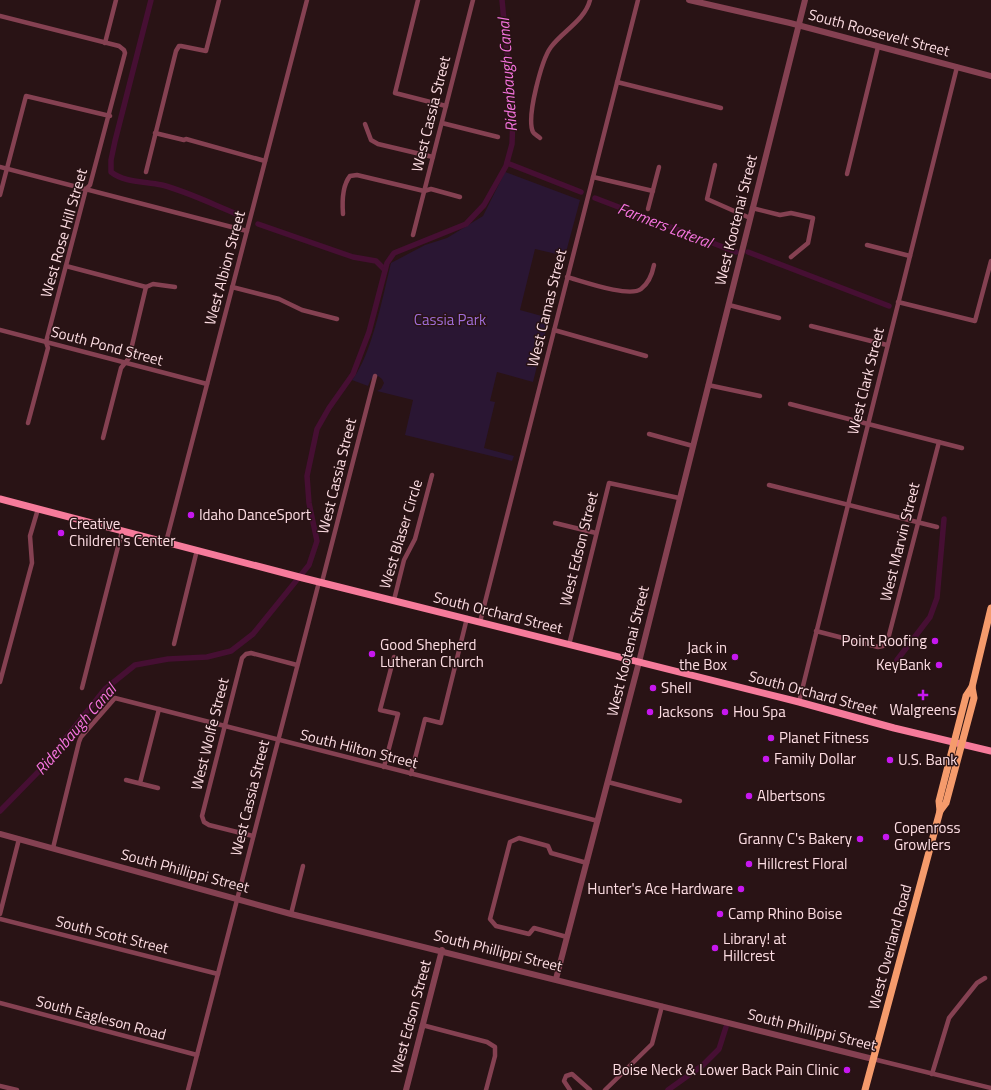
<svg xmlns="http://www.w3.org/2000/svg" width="991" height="1090" font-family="'Titillium Web',sans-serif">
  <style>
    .green { fill: #2a1633 }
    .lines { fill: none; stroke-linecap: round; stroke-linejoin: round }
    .canal { stroke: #460f33; stroke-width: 5.5 }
    .minor { stroke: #854152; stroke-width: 4.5 }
    .tertiary { stroke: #854152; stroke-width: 6 }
    .secondary { stroke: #f67b9b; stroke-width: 7 }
    .primary { stroke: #f59b6c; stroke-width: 7 }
    .poi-dot { fill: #c717ef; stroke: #291315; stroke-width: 1.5 }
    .labels { text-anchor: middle; stroke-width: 3; stroke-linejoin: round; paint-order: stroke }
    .street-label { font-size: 15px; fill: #fddde3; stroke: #291315 }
    .park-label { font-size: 15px; fill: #9f6dd9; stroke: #291315 }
    .poi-label { font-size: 15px; fill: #fddde3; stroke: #291315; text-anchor: start }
    .water-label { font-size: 16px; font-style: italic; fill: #f573de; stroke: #291315 }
  </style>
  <rect width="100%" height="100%" fill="#291315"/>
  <path class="green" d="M505,172l75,28 -15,56 -30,-7 -15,61 29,8 -16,64 -36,-10 -7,29 5,1 -11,46 30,8 -2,5 -107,-26 8,-35 -36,-9 4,-2 3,-6 -2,-4 -4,-3 -7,3 -3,7 -16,-6c20,-25 31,-85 39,-117l34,-18 22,-7 36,-22z"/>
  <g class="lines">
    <g class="canal">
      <path d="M151,0l-36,141 -4,19v12c14,11 34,9 51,13 27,7 54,21 80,31"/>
      <path d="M507,163l74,29"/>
      <path d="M595,198l141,54"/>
      <path d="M258,224l95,33 23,4 9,9"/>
      <path d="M748,252l141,54"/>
      <path d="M897,660l33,-43 7,-19 7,-79"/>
      <path d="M0,811l41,-42 64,-80 30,-24 33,-6 39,-2 24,-6 22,-17 56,-69 8,-24 -8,-38 -2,-27 10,-47 12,-21 24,-34 16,-42 18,-69 7,-10 72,-29 18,-19 22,-39 6,-22 1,-28 -11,-116"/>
      <path d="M668,1090l35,-25 16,-16 7,-22"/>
    </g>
    <g class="minor">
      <path d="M418,0l-23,93 51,13"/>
      <path d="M0,16l119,30 5,4 1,3 -35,132 -4,4 -40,153 2,6 -20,75"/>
      <path d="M105,43l11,-43"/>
      <path d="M617,82l104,26"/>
      <path d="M442,123l56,14"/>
      <path d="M365,124l6,16 7,4 55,13"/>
      <path d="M155,133l29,7 2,-1 79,22"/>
      <path d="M540,138c-2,-2 -6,-4 -7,-6 -7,-15 9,-73 18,-85 12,-16 34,-27 39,-47"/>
      <path d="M715,165l-8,34 43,19"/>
      <path d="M0,167l247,64"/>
      <path d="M146,172l30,-121 3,-5h2l25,5 13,-51"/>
      <path d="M847,174l31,-127"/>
      <path d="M593,177l60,14"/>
      <path d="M0,195l26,-99 84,20"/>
      <path d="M752,208l28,7 11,-2 22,5 -5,25 -17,14"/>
      <path d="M648,209l11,-42"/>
      <path d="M343,214c-1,-13 -1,-28 7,-38l7,-1 67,16 7,-2 29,8"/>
      <path d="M413,235l60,-235"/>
      <path d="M867,245l43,11"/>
      <path d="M66,266l80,21 7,-3 22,3"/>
      <path d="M567,277c15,4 62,21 74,12 8,-6 11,-14 13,-24"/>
      <path d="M232,287l47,12 23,11 35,9"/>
      <path d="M898,302l77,19 16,-60"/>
      <path d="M729,305l50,13"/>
      <path d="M811,326l76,19"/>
      <path d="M0,330l207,54"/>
      <path d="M554,330l92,26"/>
      <path d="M708,385l52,11"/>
      <path d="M790,404l172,44"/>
      <path d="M649,434l44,12"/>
      <path d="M103,438l18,-70 8,-10 17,-71"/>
      <path d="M769,485l168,42"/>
      <path d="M555,523l41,10"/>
      <path d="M166,542l141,-542"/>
      <path d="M322,582l53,-206"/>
      <path d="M394,600l10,-40 11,-21 17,-64"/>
      <path d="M480,622l158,-622"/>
      <path d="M816,631l62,16 5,-1 4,-3 52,-201"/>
      <path d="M174,644l23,-94"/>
      <path d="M569,645l40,-162 70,15"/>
      <path d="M0,682l32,-119 -2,-27 8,-27"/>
      <path d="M82,688l40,-157"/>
      <path d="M799,702l158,-635"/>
      <path d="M384,767l14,-53 -18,-4 14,-53"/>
      <path d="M411,774l14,-55 16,4 26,-105"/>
      <path d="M126,780l32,8"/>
      <path d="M608,782l72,19"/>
      <path d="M140,783l19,-74"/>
      <path d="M253,836l-44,-11 -5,-3 -2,-6 40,-158 4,-4 5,-1 46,12"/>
      <path d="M53,848l26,-106 2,-5 34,-39 483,123"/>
      <path d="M0,914l19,-75"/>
      <path d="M291,914l12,-48"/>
      <path d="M0,919l218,55"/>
      <path d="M567,937l-33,-9 -5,6 -33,-8 -6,-7 20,-77 9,-4 29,8 3,7 36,10"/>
      <path d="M0,1003l197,52"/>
      <path d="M422,1025l65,17 8,5v9l-9,34"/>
      <path d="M873,1059l118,29"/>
      <path d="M932,1074l17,-56 28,-35 8,-5"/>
      <path d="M0,1086l17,4"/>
      <path d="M188,1090l131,-508"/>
      <path d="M570,1090l-6,-9 2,-5 6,-2 18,16"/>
      <path d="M605,1090l47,-46 10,-38"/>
    </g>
    <g class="tertiary">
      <path d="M689,0l101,23 201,53"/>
      <path d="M0,834l291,80 582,145"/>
      <path d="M556,979l83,-317 166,-662"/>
      <path d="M406,1090l36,-140"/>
    </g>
    <path class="secondary" d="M0,499l303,79 496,124 95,26 97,23"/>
    <g class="primary">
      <path d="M940,811l6,-8 28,-105 -2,-11 19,-79"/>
      <path d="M865,1090l75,-279 -1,-10 27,-105 6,-9"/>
    </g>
  </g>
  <g class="poi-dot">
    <circle cx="191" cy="515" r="4"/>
    <circle cx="61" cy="533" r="4"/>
    <circle cx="935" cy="641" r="4"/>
    <circle cx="372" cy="654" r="4"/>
    <circle cx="735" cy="657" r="4"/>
    <circle cx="939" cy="665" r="4"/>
    <circle cx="653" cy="688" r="4"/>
    <path d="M921 689h4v4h4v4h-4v4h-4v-4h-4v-4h4z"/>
    <circle cx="650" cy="712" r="4"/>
    <circle cx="725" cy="712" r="4"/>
    <circle cx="771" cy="738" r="4"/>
    <circle cx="766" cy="759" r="4"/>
    <circle cx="890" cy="760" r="4"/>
    <circle cx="749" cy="796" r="4"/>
    <circle cx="886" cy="837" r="4"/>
    <circle cx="860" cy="839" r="4"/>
    <circle cx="749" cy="864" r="4"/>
    <circle cx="741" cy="889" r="4"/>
    <circle cx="720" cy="914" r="4"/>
    <circle cx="715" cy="948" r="4"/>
    <circle cx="847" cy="1070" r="4"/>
  </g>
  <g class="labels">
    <g class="street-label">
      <text transform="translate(879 33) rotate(15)" y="5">South Roosevelt Street</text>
      <text transform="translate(431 114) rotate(-76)" y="5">West Cassia Street</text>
      <text transform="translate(736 220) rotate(-76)" y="5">West Kootenai Street</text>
      <text transform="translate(64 233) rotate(-74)" y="5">West Rose Hill Street</text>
      <text transform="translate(225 268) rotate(-75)" y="5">West Albion Street</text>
      <text transform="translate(547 308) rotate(-76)" y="5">West Camas Street</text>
      <text transform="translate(107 346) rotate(15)" y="5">South Pond Street</text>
      <text transform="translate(866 381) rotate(-76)" y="5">West Clark Street</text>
      <text transform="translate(337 476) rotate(-76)" y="5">West Cassia Street</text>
      <text transform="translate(401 534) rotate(-73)" y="5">West Blaser Circle</text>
      <text transform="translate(900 542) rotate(-76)" y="5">West Marvin Street</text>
      <text transform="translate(579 549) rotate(-76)" y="5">West Edson Street</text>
      <text transform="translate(498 613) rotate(14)" y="5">South Orchard Street</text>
      <text transform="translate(628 651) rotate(-76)" y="5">West Kootenai Street</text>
      <text transform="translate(813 693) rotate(15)" y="5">South Orchard Street</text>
      <text transform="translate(210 734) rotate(-76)" y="5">West Wolfe Street</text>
      <text transform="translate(359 749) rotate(14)" y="5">South Hilton Street</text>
      <text transform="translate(250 798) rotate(-76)" y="5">West Cassia Street</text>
      <text transform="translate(185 871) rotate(15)" y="5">South Phillippi Street</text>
      <text transform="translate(112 935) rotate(14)" y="5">South Scott Street</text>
      <text transform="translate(890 947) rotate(-75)" y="5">West Overland Road</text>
      <text transform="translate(498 951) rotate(14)" y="5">South Phillippi Street</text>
      <text transform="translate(411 1017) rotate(-75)" y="5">West Edson Street</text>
      <text transform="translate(101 1018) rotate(15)" y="5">South Eagleson Road</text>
      <text transform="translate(812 1030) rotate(14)" y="5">South Phillippi Street</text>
    </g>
    <g class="park-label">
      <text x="450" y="325">Cassia Park</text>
    </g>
    <g class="poi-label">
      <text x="199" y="520">Idaho DanceSport</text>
      <text x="69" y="529">Creative<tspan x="69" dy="17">Children's Center</tspan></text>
      <text x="927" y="646" text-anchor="end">Point Roofing</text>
      <text x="380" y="650">Good Shepherd<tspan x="380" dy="17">Lutheran Church</tspan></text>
      <text x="727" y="653" text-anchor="end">Jack in<tspan x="727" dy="17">the Box</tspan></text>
      <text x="931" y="670" text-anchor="end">KeyBank</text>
      <text x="661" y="693">Shell</text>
      <text x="923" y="715" text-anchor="middle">Walgreens</text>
      <text x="658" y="717">Jacksons</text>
      <text x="733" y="717">Hou Spa</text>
      <text x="779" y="743">Planet Fitness</text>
      <text x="774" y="764">Family Dollar</text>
      <text x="898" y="765">U.S. Bank</text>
      <text x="757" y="801">Albertsons</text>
      <text x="894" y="833">Copenross<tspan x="894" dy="17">Growlers</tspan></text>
      <text x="852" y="844" text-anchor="end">Granny C's Bakery</text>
      <text x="757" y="869">Hillcrest Floral</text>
      <text x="733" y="894" text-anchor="end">Hunter's Ace Hardware</text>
      <text x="728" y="919">Camp Rhino Boise</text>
      <text x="723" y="944">Library! at<tspan x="723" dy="17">Hillcrest</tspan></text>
      <text x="839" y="1075" text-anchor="end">Boise Neck &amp; Lower Back Pain Clinic</text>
    </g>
    <g class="water-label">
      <text transform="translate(507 75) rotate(-94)" y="6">Ridenbaugh Canal</text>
      <text transform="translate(665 225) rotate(21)" y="6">Farmers Lateral</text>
      <text transform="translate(75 729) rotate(-49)" y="6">Ridenbaugh Canal</text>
    </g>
  </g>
</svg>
